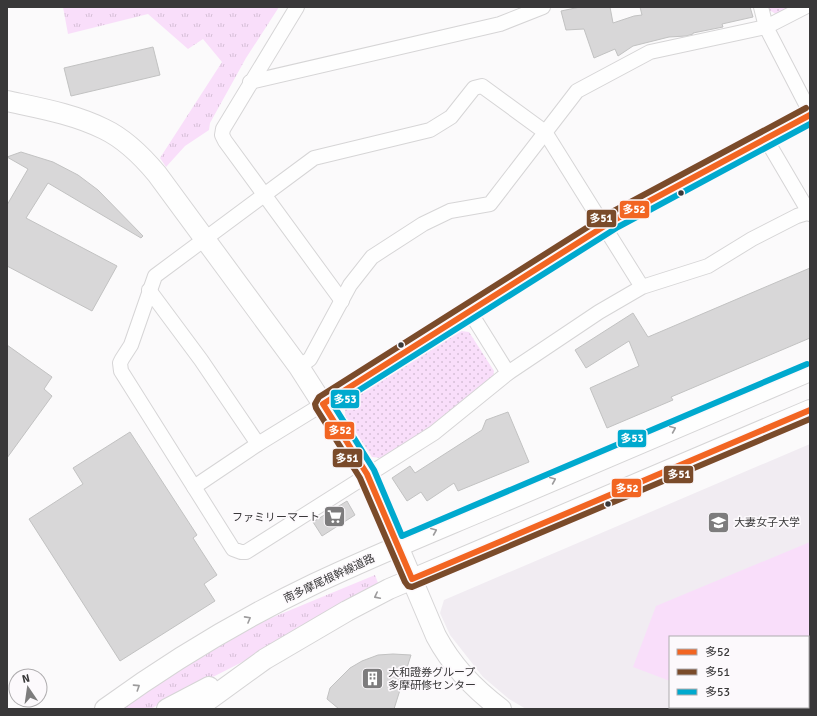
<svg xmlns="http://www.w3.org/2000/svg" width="817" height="716" font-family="Signika,'Noto Sans JP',sans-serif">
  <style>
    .built { fill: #f1ecf2; fill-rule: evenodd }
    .grass { fill: url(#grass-tufts) }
    .park { fill: url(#park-dots) }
    .pitch { fill: #f9defa }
    .building { fill: #d8d7d8; stroke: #c2c2c2 }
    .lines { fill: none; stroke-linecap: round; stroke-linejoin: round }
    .street-casing { stroke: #d6d5d6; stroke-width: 16 }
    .secondary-casing { stroke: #d6d5d6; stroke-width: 22 }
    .street { stroke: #fefefe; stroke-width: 14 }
    .secondary { stroke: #fefefe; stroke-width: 20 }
    .bus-1-casing { stroke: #fcf9fc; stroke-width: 9 }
    .bus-2-casing { stroke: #fcf9fc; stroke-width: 9 }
    .bus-3-casing { stroke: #fcf9fc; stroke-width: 9 }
    .bus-1 { stroke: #f26522; stroke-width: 6 }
    .bus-2 { stroke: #7a4b2a; stroke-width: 6 }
    .bus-3 { stroke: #00a9ce; stroke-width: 6 }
    .oneway { stroke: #9c9b9c }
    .bus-dot { fill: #393839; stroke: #fcf9fc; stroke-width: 1.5 }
    .labels { text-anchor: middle; stroke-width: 3.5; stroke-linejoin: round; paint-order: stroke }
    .poi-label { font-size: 11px; fill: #393839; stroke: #fcf9fc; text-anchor: start }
    .street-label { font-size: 11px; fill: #393839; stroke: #fcf9fc }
    .line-badge { stroke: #fcf9fc; stroke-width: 1.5 }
    .badge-label { font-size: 11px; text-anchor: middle; font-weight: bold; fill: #fff }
  </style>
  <defs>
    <pattern id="grass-tufts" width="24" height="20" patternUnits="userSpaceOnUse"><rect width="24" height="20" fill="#f9defa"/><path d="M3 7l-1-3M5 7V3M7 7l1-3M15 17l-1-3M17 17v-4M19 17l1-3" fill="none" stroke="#d6bfd7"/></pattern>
    <pattern id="park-dots" width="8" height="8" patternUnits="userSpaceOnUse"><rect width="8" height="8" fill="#f9defa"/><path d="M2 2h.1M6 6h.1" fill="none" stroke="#d6bfd7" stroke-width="1.8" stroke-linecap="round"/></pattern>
  </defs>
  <rect width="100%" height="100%" fill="#fbfafb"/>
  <path class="built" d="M810,444v265h-284l-17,-10 -26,-22 -33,-42 -10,-22 4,-13zM670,637h138v70h-138z"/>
  <g class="grass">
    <path d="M63,7h216l-33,51 -36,65 -1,7 -24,16 -19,21 -6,-9 62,-96 -19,-23 -15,10 -40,-35 -80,20z"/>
    <path d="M375,575l3,8 -53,30 -61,38 -114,58h-28l20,-15 56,-35 66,-38z"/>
  </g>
  <g class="park">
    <path d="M766,7h25l-13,8 -11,-6z"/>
    <path d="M461,331l8,1 25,39 -2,9 -53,41 -57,37 -10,-1 -27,-41v-12z"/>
  </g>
  <path class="pitch" d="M810,542v167h-63l-6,-2h67v-70h-138v44l-37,-14 23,-61z"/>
  <g class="building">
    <path d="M580,7h30l3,16 21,-7 8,-1 -2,-8h110l3,10 -31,7 1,3 -30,6v1l-7,2 -17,1 -36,9 -15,10 -3,-7 -21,9 -10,-29 -18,1 -5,-19z"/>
    <path d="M153,47l7,28 -89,21 -7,-28z"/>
    <path d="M21,152l32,10 25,13 20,15 45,46 -2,2 -93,-55 -22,35 91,48 -25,45 -85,-45v-61l21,-36 -21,-12z"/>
    <path d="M810,268v70l-139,59 2,3 -66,28 -17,-40 49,-22 -10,-25 -43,27 -11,-18 58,-37 15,24z"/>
    <path d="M7,345l45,32 -8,12 8,7 -45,62z"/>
    <path d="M508,412l21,50 -71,29 -4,-8 -27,18 -6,-9 -14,9 -15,-23 18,-12 5,7 67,-43 4,-10z"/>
    <path d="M130,432l67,103 -4,3 24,37 -13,9 11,17 -95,60 -91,-142 54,-35 -10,-16z"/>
    <path d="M347,501l8,14 -33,21 -9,-14z"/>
    <path d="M393,654l18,1 -17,54h-55l-12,-10 3,-11 20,-20 12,-7 16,-6z"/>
  </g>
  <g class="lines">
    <defs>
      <g id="street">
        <path d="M297,7l-74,122 -1,6 3,6 117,160"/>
        <path d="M761,7l5,20 44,85"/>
        <path d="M250,82l250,-58 43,-17"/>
        <path d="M766,139l44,75"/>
        <path d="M642,287l-97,-155 -63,-46 -8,2 -23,29 -21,13 -116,28 -159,118 -24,69 -9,14 -2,4 1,8 112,178 8,3h5l188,-119 74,-60 91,-61 43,-25 66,-21 44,-27 45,-23 13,-4"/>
        <path d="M149,290l52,70 57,84"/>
        <path d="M470,312l38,61"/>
        <path d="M299,367l11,-8 40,-74 22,-28 51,-33 27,-13 40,-7 87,-113 73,-39 116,-25 39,-20"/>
        <path d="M194,487l64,-43 65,-40"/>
      </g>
      <g id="secondary">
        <path d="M7,101c32,7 67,13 97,28 21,10 38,27 53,45l142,193 64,100 20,44 53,125c16,30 38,53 65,73"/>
        <path d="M323,404l291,-184 196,-105"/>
        <path d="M105,709c66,-48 136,-90 209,-125 61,-29 123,-54 184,-80 104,-45 208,-89 312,-133"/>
        <path d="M167,709l42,-22"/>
        <path d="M196,709l69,-50 82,-48 42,-22 421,-179"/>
      </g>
    </defs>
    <use href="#street" class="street-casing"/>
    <use href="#secondary" class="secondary-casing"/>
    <use href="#street" class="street"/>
    <use href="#secondary" class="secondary"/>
    <defs>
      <path id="bus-1" d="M810,115l-196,105 -291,184 44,70 45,105 398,-169"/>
      <path id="bus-2" d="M806,108l-196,105 -291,184 -4,7 1,4 44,70 45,104 3,4 4,1 398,-168"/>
      <path id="bus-3" d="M807,364l-405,172 -28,-66 -40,-64 284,-179 192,-103"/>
    </defs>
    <use href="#bus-1" class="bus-1-casing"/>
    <use href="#bus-2" class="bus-2-casing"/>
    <use href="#bus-3" class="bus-3-casing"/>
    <use href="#bus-1" class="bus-1"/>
    <use href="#bus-2" class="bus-2"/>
    <use href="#bus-3" class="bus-3"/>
  </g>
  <defs><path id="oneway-chevron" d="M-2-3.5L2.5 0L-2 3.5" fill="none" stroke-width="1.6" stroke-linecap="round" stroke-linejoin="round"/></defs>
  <g class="oneway">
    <use href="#oneway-chevron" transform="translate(673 429) rotate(-23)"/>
    <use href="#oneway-chevron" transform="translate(553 480) rotate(-23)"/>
    <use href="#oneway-chevron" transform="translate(434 531) rotate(-23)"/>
    <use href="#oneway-chevron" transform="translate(377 596) rotate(153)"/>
    <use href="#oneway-chevron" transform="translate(248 619) rotate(-29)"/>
    <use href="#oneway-chevron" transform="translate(137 687) rotate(-33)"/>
  </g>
  <defs>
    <symbol id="supermarket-square" viewBox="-11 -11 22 22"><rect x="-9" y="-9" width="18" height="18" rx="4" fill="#7d7c7d" stroke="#fcf9fc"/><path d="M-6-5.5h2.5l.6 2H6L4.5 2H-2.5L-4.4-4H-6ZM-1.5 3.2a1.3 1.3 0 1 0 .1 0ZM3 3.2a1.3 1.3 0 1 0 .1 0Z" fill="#fff"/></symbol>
    <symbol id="university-square" viewBox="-11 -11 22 22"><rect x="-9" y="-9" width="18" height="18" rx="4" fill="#7d7c7d" stroke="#fcf9fc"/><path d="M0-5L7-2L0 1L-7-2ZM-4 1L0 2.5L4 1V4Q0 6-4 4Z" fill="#fff"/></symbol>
    <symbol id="building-square" viewBox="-11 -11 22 22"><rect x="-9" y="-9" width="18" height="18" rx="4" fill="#7d7c7d" stroke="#fcf9fc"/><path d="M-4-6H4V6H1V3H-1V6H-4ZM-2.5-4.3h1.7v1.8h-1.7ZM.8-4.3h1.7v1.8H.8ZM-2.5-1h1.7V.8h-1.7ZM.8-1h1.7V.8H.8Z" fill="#fff"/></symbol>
  </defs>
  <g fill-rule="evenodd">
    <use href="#supermarket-square" x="322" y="504" width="25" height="25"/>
    <use href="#university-square" x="706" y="510" width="25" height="25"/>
    <use href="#building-square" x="360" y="666" width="25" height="25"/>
  </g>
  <g class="bus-dot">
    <circle cx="681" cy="193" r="3.5"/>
    <circle cx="401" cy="345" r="3.5"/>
    <circle cx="608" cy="504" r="3.5"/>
  </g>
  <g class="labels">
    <g class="poi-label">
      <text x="320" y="521" text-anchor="end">ファミリーマート</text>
      <text x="734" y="526">大妻女子大学</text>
      <text x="388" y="676">大和證券グループ<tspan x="388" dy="13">多摩研修センター</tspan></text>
    </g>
    <g class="street-label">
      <text transform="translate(329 578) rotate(-25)" y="4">南多摩尾根幹線道路</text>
    </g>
  </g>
  <g class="line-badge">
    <rect x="619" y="200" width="31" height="19" rx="4" fill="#f26522"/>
    <rect x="586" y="209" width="31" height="19" rx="4" fill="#7a4b2a"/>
    <rect x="330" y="389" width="30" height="20" rx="4" fill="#00a9ce"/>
    <rect x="324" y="421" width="31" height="19" rx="4" fill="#f26522"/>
    <rect x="617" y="429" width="30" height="19" rx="4" fill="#00a9ce"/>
    <rect x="332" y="448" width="31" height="20" rx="4" fill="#7a4b2a"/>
    <rect x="663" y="465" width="31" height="19" rx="4" fill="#7a4b2a"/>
    <rect x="611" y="478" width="31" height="20" rx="4" fill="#f26522"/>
  </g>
  <g class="badge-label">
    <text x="634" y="213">多52</text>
    <text x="601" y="222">多51</text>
    <text x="345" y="403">多53</text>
    <text x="340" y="434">多52</text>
    <text x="632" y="442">多53</text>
    <text x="347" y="462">多51</text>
    <text x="679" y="478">多51</text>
    <text x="627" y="492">多52</text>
  </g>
  <rect width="817" height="716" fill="none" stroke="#393839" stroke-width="16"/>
  <rect x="669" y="636" width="140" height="72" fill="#fcf9fc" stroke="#aeacae"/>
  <rect x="677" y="649" width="20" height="6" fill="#f26522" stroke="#aeacae"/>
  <text x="705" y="656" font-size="12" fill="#393839">多52</text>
  <rect x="677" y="669" width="20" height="6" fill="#7a4b2a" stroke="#aeacae"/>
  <text x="705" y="676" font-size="12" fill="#393839">多51</text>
  <rect x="677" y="689" width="20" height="6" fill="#00a9ce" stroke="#aeacae"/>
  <text x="705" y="696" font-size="12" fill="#393839">多53</text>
  <g transform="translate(28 688) rotate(347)"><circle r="19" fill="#fcf9fc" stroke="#aeacae"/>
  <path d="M0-3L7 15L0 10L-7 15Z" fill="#7d7c7d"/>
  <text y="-6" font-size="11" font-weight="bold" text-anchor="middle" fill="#393839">N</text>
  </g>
</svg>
